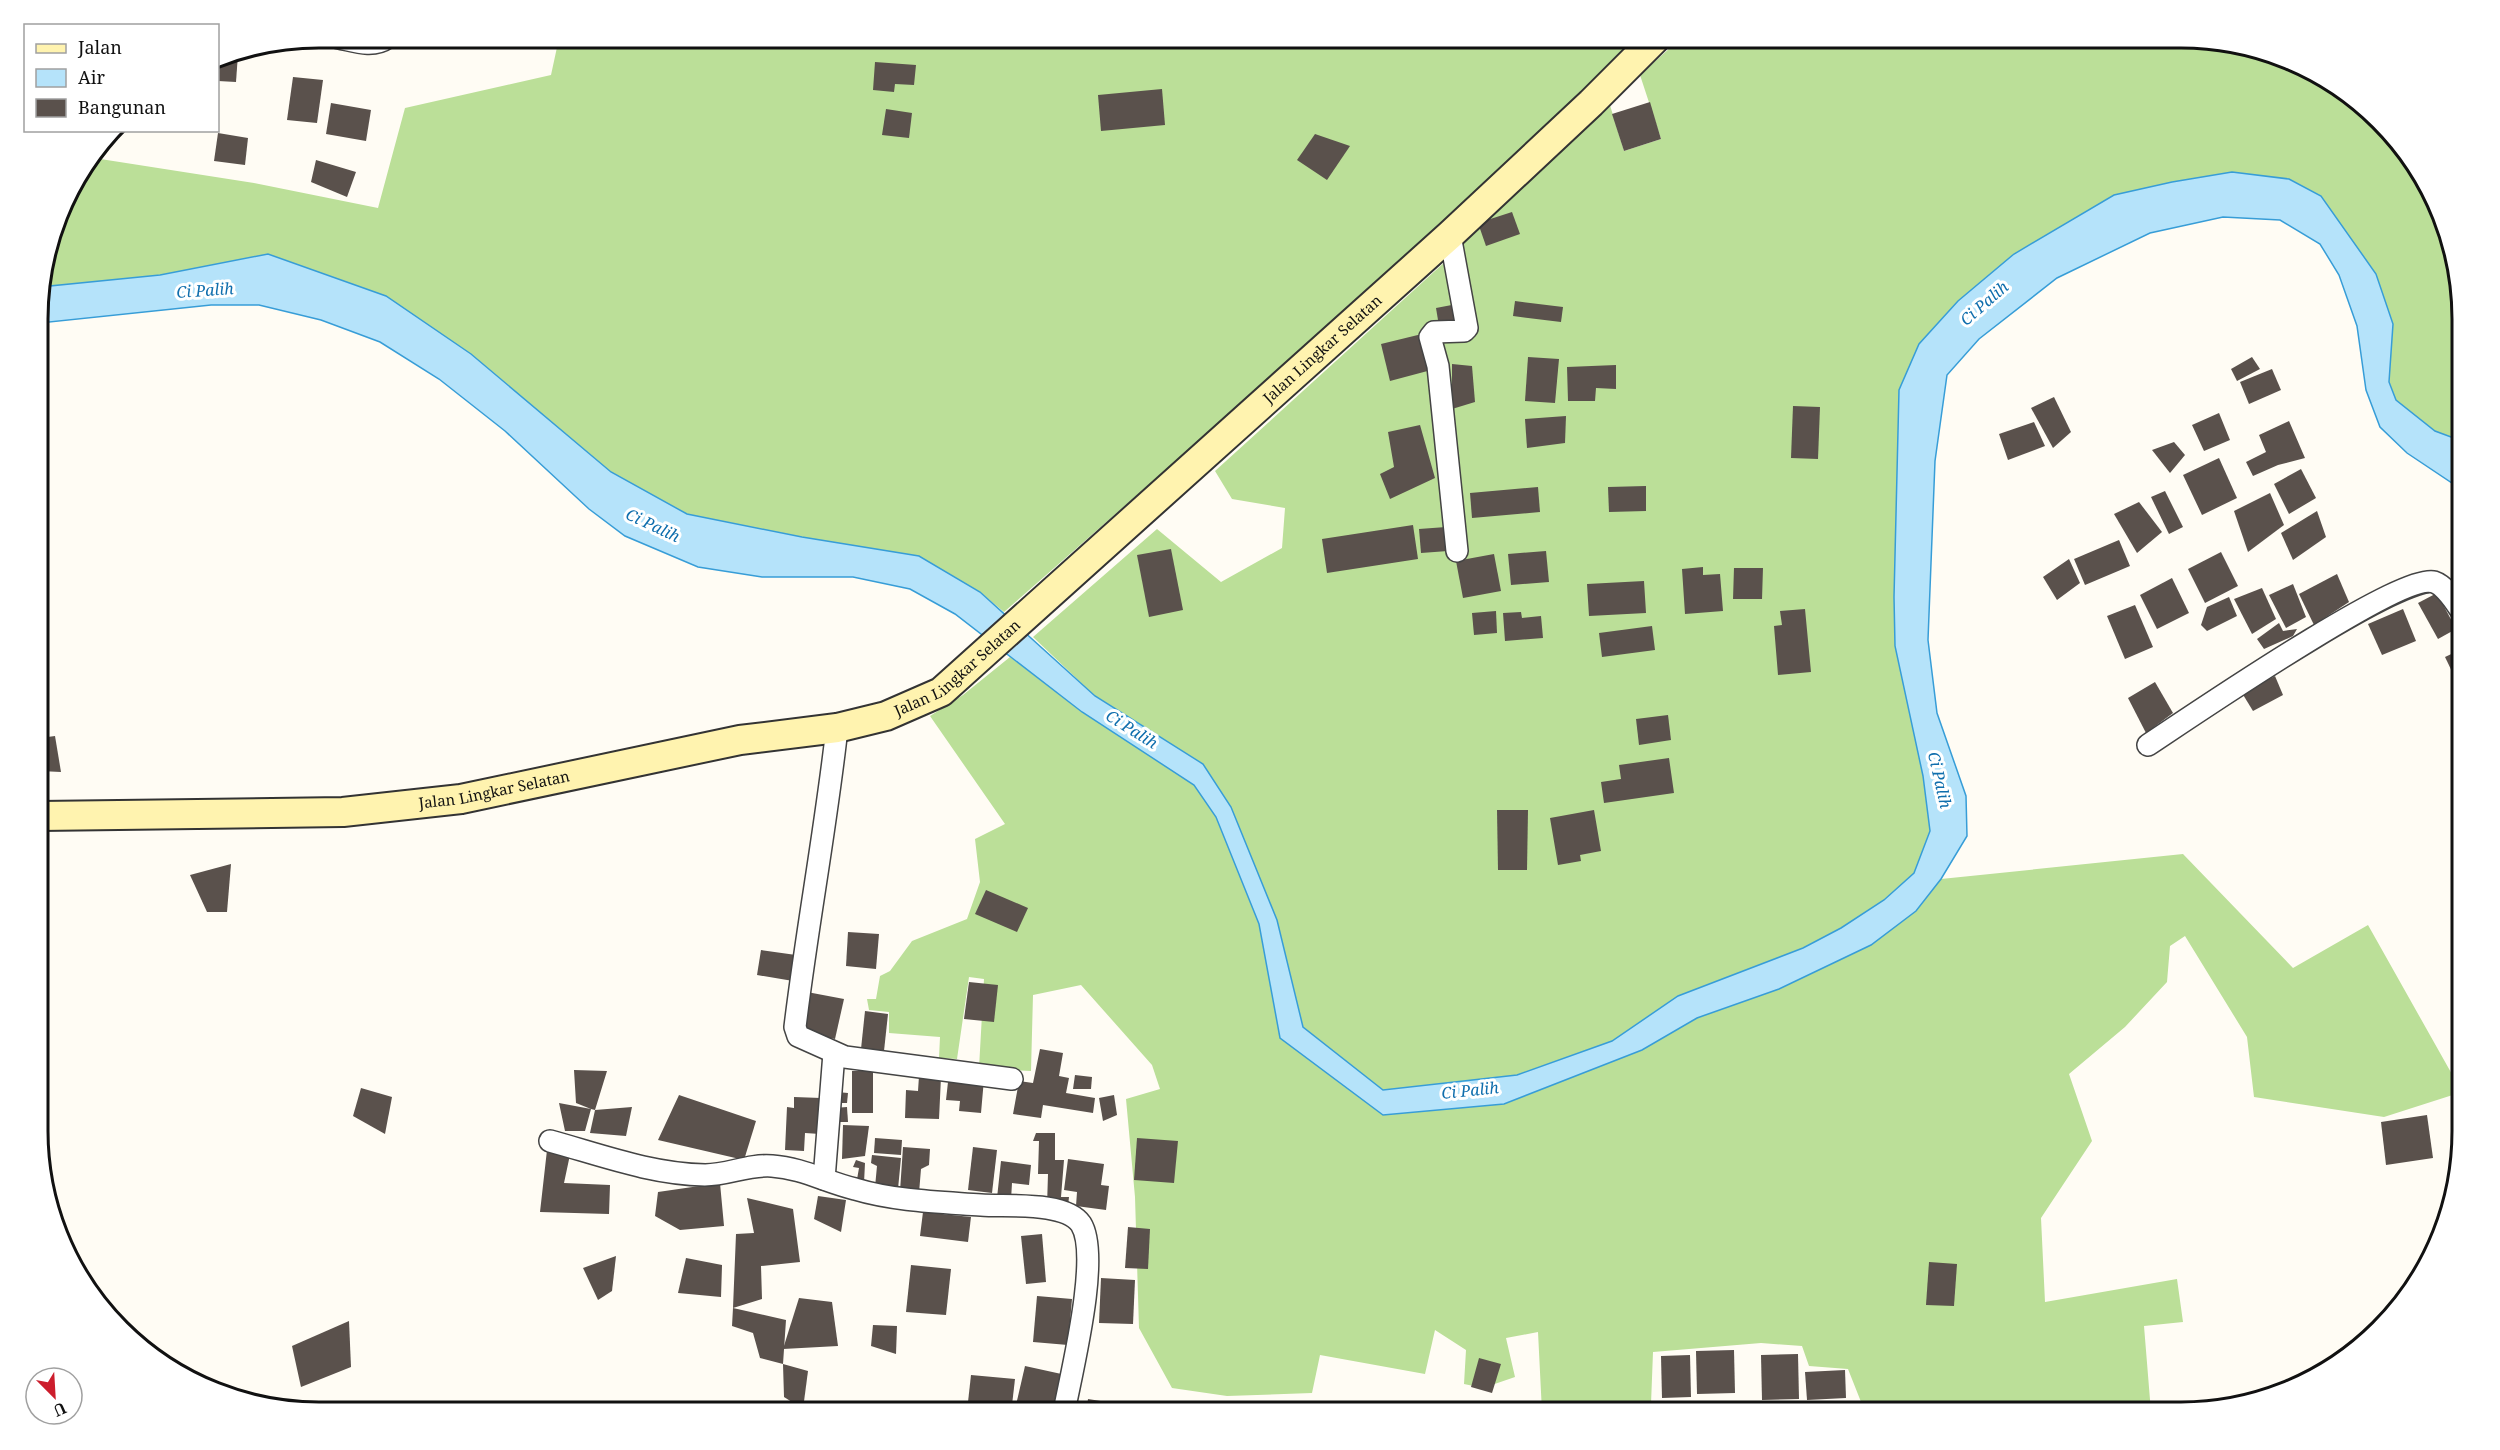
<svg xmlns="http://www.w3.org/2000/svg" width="2500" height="1450" font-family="'Noto Serif',serif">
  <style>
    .forest { fill: #bbdf98 }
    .water { fill: #b5e3fa; stroke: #379dd7; stroke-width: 1.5 }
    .building { fill: #5a514c }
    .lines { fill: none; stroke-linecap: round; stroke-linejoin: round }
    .street-casing { stroke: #444; stroke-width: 24 }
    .secondary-casing { stroke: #333; stroke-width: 32 }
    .street { stroke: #fff; stroke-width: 21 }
    .secondary { stroke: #fff3af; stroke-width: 28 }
    .labels { text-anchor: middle; stroke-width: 6; stroke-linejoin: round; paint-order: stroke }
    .street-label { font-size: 15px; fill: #111; stroke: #fff }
    .water-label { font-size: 16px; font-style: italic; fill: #0f6ead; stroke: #fff }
    .rim { fill: none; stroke: #111; stroke-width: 3 }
  </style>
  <rect width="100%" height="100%" fill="#fffcf4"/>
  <g class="forest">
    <path d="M559,38h1083l-182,173 -456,401 -24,-20 -178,-55 -115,-23 -76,-42 -140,-118 -203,-100 -108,21 -120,12 25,-89 29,-40 160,25 124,25 27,-100 146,-33z"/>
    <path d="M1681,38h264l5,9 29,-9h203l72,9 68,28 58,45 45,58 37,122v141l-27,-10 -39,-31 -7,-18 1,-18 -14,-90 -144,-102 -60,10 -57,13 -101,59 -56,47 -39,43 4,432 7,55 -16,42 -30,27 -43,28 -38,20 -125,48 -66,45 -95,34 -134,15 -80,-63 -26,-107 -74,-156 -108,-68 -62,-59 124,-108 64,53 61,-34 3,-40 -53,-9 -17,-28 232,-211 162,-158 15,49 37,-12 -21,-64z"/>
    <path d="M1010,657l72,55 112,73 22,32 43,107 21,114 103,77 121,-11 138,-54 55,-32 82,-29 137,-78 25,-32 242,-25 110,114 75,-43 94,167 -78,25 -130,-20 -7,-60 -62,-101 -15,10 -3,36 -42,45 -56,47 23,67 -51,77 4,84 132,-23 6,43 -39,4 7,86h-286l-17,-43 -39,-3 -7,-20 -41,-3 -108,9 -2,52 -44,8h-65l-4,-80 -32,6 9,39 -32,11 -19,-4 2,-34 -31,-20 -10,44 -105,-19 -8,38 -85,3 -55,-8 -33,-60 -4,-131 -9,-98 34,-10 -8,-24 -71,-80 -48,10 -2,76 -52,-3 5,-89 -15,-2 -12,82 -18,-1 1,-21 -51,-4v-21l-20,-2 -2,-11h9l4,-23 10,-5 22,-30 55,-22 13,-37 -5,-43 30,-15 -75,-108 33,-21z"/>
  </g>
  <path class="water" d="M2232,172l57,7 32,17 55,78 17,50 -4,58 7,18 39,31 27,10v45l-7,-1 -48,-32 -27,-26 -14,-37 -9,-64 -18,-51 -19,-31 -40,-24 -57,-3 -73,16 -93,45 -78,61 -32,36 -12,86 -7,179 9,73 29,83 1,40 -26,43 -25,32 -45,34 -92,44 -82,29 -55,32 -138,54 -121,11 -103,-77 -21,-114 -43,-107 -22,-32 -112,-73 -127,-98 -45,-25 -57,-12h-91l-64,-10 -73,-31 -36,-27 -84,-78 -66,-52 -59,-37 -59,-22 -62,-15h-48l-171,18v-36l120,-12 108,-21 118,42 85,58 140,118 76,42 115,23 117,19 61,36 115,104 108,68 28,43 46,113 26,107 80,63 134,-15 95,-34 66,-45 125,-48 38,-20 43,-28 30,-27 16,-42 -7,-55 -28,-130 -1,-49 5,-207 20,-46 39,-43 56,-47 100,-59 58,-13z"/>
  <g class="building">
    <path d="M238,54l-2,28 -18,-1v-23z"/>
    <path d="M875,62l41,3 -2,20 -19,-1 -1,8 -21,-2z"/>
    <path d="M293,77l30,3 -6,43 -30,-3z"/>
    <path d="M1162,89l3,36 -64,6 -3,-36z"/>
    <path d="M1650,102l11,37 -37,12 -12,-37z"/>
    <path d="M331,103l40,7 -5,31 -40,-7z"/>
    <path d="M886,109l26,4 -3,25 -27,-3z"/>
    <path d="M218,133l30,5 -3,27 -31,-4z"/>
    <path d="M1315,134l35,12 -23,34 -30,-20z"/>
    <path d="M316,160l40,12 -9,25 -36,-15z"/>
    <path d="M1512,212l8,22 -34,12 -8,-23z"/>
    <path d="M1515,301l48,6 -2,15 -48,-6z"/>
    <path d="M1457,304l2,18 -20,4 -3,-18z"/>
    <path d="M1426,333l9,36 -45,12 -9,-37z"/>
    <path d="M1528,357l31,2 -4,44 -30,-2z"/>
    <path d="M2252,357l8,12 -23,12 -6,-12z"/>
    <path d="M1452,364l20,2 3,36 -23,7z"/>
    <path d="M1616,365v24l-20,-1 -1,13h-27l-1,-34z"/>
    <path d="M2272,369l9,21 -32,14 -9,-22z"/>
    <path d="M2054,397l17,35 -18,16 -22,-40z"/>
    <path d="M1793,406l27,1 -2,52 -27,-1z"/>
    <path d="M2219,413l11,27 -26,11 -12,-26z"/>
    <path d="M1566,416l-1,27 -38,5 -2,-29z"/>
    <path d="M2289,421l16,37 -27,7 -25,11 -7,-14 20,-10 -7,-17z"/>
    <path d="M2034,422l11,24 -37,14 -9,-26z"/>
    <path d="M1420,425l15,53 -45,21 -10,-25 14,-7 -6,-35z"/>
    <path d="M2174,442l11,13 -15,18 -18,-23z"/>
    <path d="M2219,458l18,40 -35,17 -19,-40z"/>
    <path d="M2301,469l15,29 -27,16 -15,-30z"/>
    <path d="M1646,486v25l-37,1 -1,-25z"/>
    <path d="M1538,487l2,25 -68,6 -2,-25z"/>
    <path d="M2165,491l18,36 -14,7 -18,-37z"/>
    <path d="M2270,493l14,32 -36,27 -14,-41z"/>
    <path d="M2139,502l23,30 -25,21 -23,-39z"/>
    <path d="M2317,511l9,26 -33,23 -12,-27z"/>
    <path d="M1413,525l5,34 -91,14 -5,-34z"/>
    <path d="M1446,527l2,24 -27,2 -2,-24z"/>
    <path d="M2119,540l11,26 -45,19 -11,-26z"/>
    <path d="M1171,549l12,61 -34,7 -12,-62z"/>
    <path d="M1546,551l3,31 -38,3 -3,-31z"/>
    <path d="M2221,552l17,34 -33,17 -17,-34z"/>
    <path d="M1494,554l7,37 -38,7 -7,-37z"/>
    <path d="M2069,559l11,24 -23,17 -14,-23z"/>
    <path d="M1703,567v8l17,-1 3,37 -38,3 -3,-45z"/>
    <path d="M1734,568h29l-1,31h-29z"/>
    <path d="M2337,574l12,28 -35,23 -15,-31z"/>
    <path d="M2172,578l17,35 -32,16 -17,-34z"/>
    <path d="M1644,581l2,32 -57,3 -2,-32z"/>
    <path d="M2293,584l13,33 -20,11 -17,-33z"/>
    <path d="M2262,588l14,31 -24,15 -18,-35z"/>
    <path d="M2437,593l19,36 -18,10 -20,-36z"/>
    <path d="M2229,597l8,19 -30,15 -6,-6 6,-18z"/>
    <path d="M2135,605l18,42 -28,12 -18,-43z"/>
    <path d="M1805,609l6,63 -33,3 -4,-49 8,-1 -2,-14z"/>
    <path d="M2403,609l13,32 -34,14 -14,-31z"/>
    <path d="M1496,611l1,22 -23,2 -2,-22z"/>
    <path d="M1521,612l1,6 19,-2 2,22 -38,3 -2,-28z"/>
    <path d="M2279,623l4,8 14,-2 -4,7 -29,13 -7,-10z"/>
    <path d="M1652,626l3,24 -53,7 -3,-24z"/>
    <path d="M2462,649v33l-4,2 -13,-27z"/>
    <path d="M2275,676l8,19 -30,16 -11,-18z"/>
    <path d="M2155,682l18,31 -27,20 -18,-35z"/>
    <path d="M1668,715l3,25 -32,5 -3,-26z"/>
    <path d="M55,736l6,36 -21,-1v-33z"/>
    <path d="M1669,758l5,35 -70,10 -3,-21 20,-3 -2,-14z"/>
    <path d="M1497,810h31l-1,60h-29z"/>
    <path d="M1594,810l7,41 -21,4 1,6 -23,4 -8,-47z"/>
    <path d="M231,864l-4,48h-20l-17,-37z"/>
    <path d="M986,890l42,18 -11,24 -42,-18z"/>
    <path d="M848,932l31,2 -3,35 -30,-3z"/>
    <path d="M761,950l35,5 -3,26 -36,-6z"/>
    <path d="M969,982l29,3 -4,37 -30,-3z"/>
    <path d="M807,992l37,7 -9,40 -37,-8z"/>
    <path d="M865,1011l23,3 -4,37 -23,-2z"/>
    <path d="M1040,1049l23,4 -4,23 10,2 -3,15 29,5 -2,15 -50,-8 -2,13 -28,-4 6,-33 14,2z"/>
    <path d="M574,1070l33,1 -12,39 -4,-1 -6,22h-20l-6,-28 32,6 -15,-6z"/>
    <rect x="852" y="1071" width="21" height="42"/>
    <path d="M1075,1075l17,2 -1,12h-18z"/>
    <path d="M919,1076l22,1 -2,42 -34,-1 1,-28 12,1z"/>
    <path d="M967,1077l17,2 -3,34 -22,-2 1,-10 -14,-1 2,-18 12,1z"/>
    <path d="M361,1088l31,9 -7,37 -32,-18z"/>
    <path d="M837,1092l11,1 -1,10h-11z"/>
    <path d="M679,1095l77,26 -12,39 -86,-20z"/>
    <path d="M1114,1095l3,20 -14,6 -4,-23z"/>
    <path d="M794,1097l27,1 -1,36 -15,-1 -1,18 -19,-1 2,-43 7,1z"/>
    <path d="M632,1107l-6,29 -36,-3 5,-23z"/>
    <path d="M847,1107l1,15h-13l-1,-14z"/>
    <path d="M2427,1115l6,43 -47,7 -5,-43z"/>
    <path d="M843,1125l26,1 -4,30 -23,3z"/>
    <path d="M1036,1133h19v27h9l-3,37h8l-1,9h-21l1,-32h-10l1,-33h-6z"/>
    <path d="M875,1138l27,2 -1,15 -27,-2z"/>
    <path d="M1137,1138l41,3 -4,42 -40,-3z"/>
    <path d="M903,1147l27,2 -1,16 -8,4 -2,24 -19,-2z"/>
    <path d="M973,1147l24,3 -5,43 -24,-3z"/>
    <path d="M547,1150h24l-7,33 46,2 -1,29 -69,-2z"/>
    <path d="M872,1155l29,3 -3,31 -23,-2 2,-21 -6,-3z"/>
    <path d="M1068,1159l36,5 -3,21 8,1 -3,24 -30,-4 1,-14 -13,-2z"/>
    <path d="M856,1160l9,3 -1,20 -8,2 3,-17 -6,-1z"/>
    <path d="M1001,1161l30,4 -2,20 -17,-2 -1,17 -14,-2z"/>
    <path d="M720,1183l4,43 -44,4 -25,-14 3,-24z"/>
    <path d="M818,1196l28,4 -5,32 -27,-13z"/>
    <path d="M747,1198l46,11 7,53 -39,4 1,33 -29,9 3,-74 18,-1z"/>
    <path d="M923,1212l48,5 -3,25 -48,-6z"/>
    <path d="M1128,1227l22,2 -2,40 -23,-1z"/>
    <path d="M1042,1234l4,48 -20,2 -5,-48z"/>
    <path d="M616,1256l-4,35 -14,9 -15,-32z"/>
    <path d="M686,1258l36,7 -1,32 -43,-4z"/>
    <path d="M1929,1262l28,2 -3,42 -28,-1z"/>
    <path d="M911,1265l40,4 -5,46 -40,-3z"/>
    <path d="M1101,1278l34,2 -2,44 -34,-1z"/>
    <path d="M1037,1296l35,3 -4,46 -35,-3z"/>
    <path d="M799,1298l33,4 6,44 -55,3z"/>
    <path d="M733,1308l53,12 -3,44 -23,-6 -7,-25 -21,-7z"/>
    <path d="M349,1321l2,46 -50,20 -9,-41z"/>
    <path d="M873,1325l24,1 -1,28 -25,-8z"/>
    <path d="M1734,1350l1,43 -38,1 -1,-43z"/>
    <path d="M1798,1354l1,45 -37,1 -1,-45z"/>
    <path d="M1690,1355l1,42 -29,1 -1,-42z"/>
    <path d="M1479,1358l22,6 -9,29 -21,-6z"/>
    <path d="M783,1364l25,7 -5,38 -19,-12z"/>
    <path d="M1025,1366l41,9 -8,37 -42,-7z"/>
    <path d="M1845,1370l1,28 -39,2 -2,-28z"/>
    <path d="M971,1375l44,4 -3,26 -44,-3z"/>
    <path d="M1088,1399l44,7 -2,6h-44z"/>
    <path d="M863,1404l1,8h-14v-4z"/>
  </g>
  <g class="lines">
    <defs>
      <g id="street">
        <path d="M339,38c15,3 34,10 48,0"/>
        <path d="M1450,235l17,93 -3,3 -30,1 -4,5 8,29 19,185"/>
        <path d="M837,728c-11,100 -30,199 -42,299l3,9 47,21 167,22"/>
        <path d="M2148,745c38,-25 254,-173 286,-163 12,4 21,20 28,30"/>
        <path d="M550,1141c51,14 101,33 155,34 23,0 44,-11 67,-9 30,2 54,16 83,23 40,12 84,13 126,16 26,2 84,-4 100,19 20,32 -10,150 -17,188"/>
        <path d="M824,1179l10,-126"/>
      </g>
      <g id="secondary">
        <path id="s1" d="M40,816l303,-4 118,-13 279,-59 97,-12 49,-12 55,-24 509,-457 141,-132 65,-65"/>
      </g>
    </defs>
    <use href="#street" class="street-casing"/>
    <use href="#secondary" class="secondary-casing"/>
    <use href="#street" class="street"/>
    <use href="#secondary" class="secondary"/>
  </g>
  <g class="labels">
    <g class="street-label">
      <text dy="5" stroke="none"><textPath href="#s1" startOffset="1428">Jalan Lingkar Selatan</textPath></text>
      <text dy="5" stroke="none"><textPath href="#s1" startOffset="942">Jalan Lingkar Selatan</textPath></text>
      <text dy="5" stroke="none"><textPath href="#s1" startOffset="456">Jalan Lingkar Selatan</textPath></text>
    </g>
    <g class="water-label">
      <text transform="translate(205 290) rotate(-4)" y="6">Ci Palih</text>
      <text transform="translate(1984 303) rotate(-41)" y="6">Ci Palih</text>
      <text transform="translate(653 525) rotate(25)" y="6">Ci Palih</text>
      <text transform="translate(1132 729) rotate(32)" y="6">Ci Palih</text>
      <text transform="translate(1940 780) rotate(77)" y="6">Ci Palih</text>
      <text transform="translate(1470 1090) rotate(-6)" y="6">Ci Palih</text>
    </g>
  </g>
  <path d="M0 0H2500V1450H0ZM319 48H2181A271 271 0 0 1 2452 319V1131A271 271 0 0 1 2181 1402H319A271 271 0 0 1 48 1131V319A271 271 0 0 1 319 48Z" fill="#fff" fill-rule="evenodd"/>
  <path class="rim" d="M319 48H2181A271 271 0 0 1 2452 319V1131A271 271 0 0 1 2181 1402H319A271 271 0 0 1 48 1131V319A271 271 0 0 1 319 48Z"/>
  <rect x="24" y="24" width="195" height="108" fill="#ffffff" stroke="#a0a0a0" stroke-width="1.5"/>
  <rect x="36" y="44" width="30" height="9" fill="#fff3af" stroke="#a0a0a0" stroke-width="1.5"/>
  <text x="78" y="54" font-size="18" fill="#111111">Jalan</text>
  <rect x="36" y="69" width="30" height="18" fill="#b5e3fa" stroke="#a0a0a0" stroke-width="1.5"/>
  <text x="78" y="84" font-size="18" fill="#111111">Air</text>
  <rect x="36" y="99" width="30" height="18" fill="#5a514c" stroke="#a0a0a0" stroke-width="1.5"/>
  <text x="78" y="114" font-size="18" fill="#111111">Bangunan</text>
  <g transform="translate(54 1396) rotate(156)"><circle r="28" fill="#ffffff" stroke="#a0a0a0" stroke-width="1.5"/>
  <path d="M0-4.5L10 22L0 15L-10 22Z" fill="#cc1d2c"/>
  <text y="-9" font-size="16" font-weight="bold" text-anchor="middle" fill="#111111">U</text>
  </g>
</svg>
